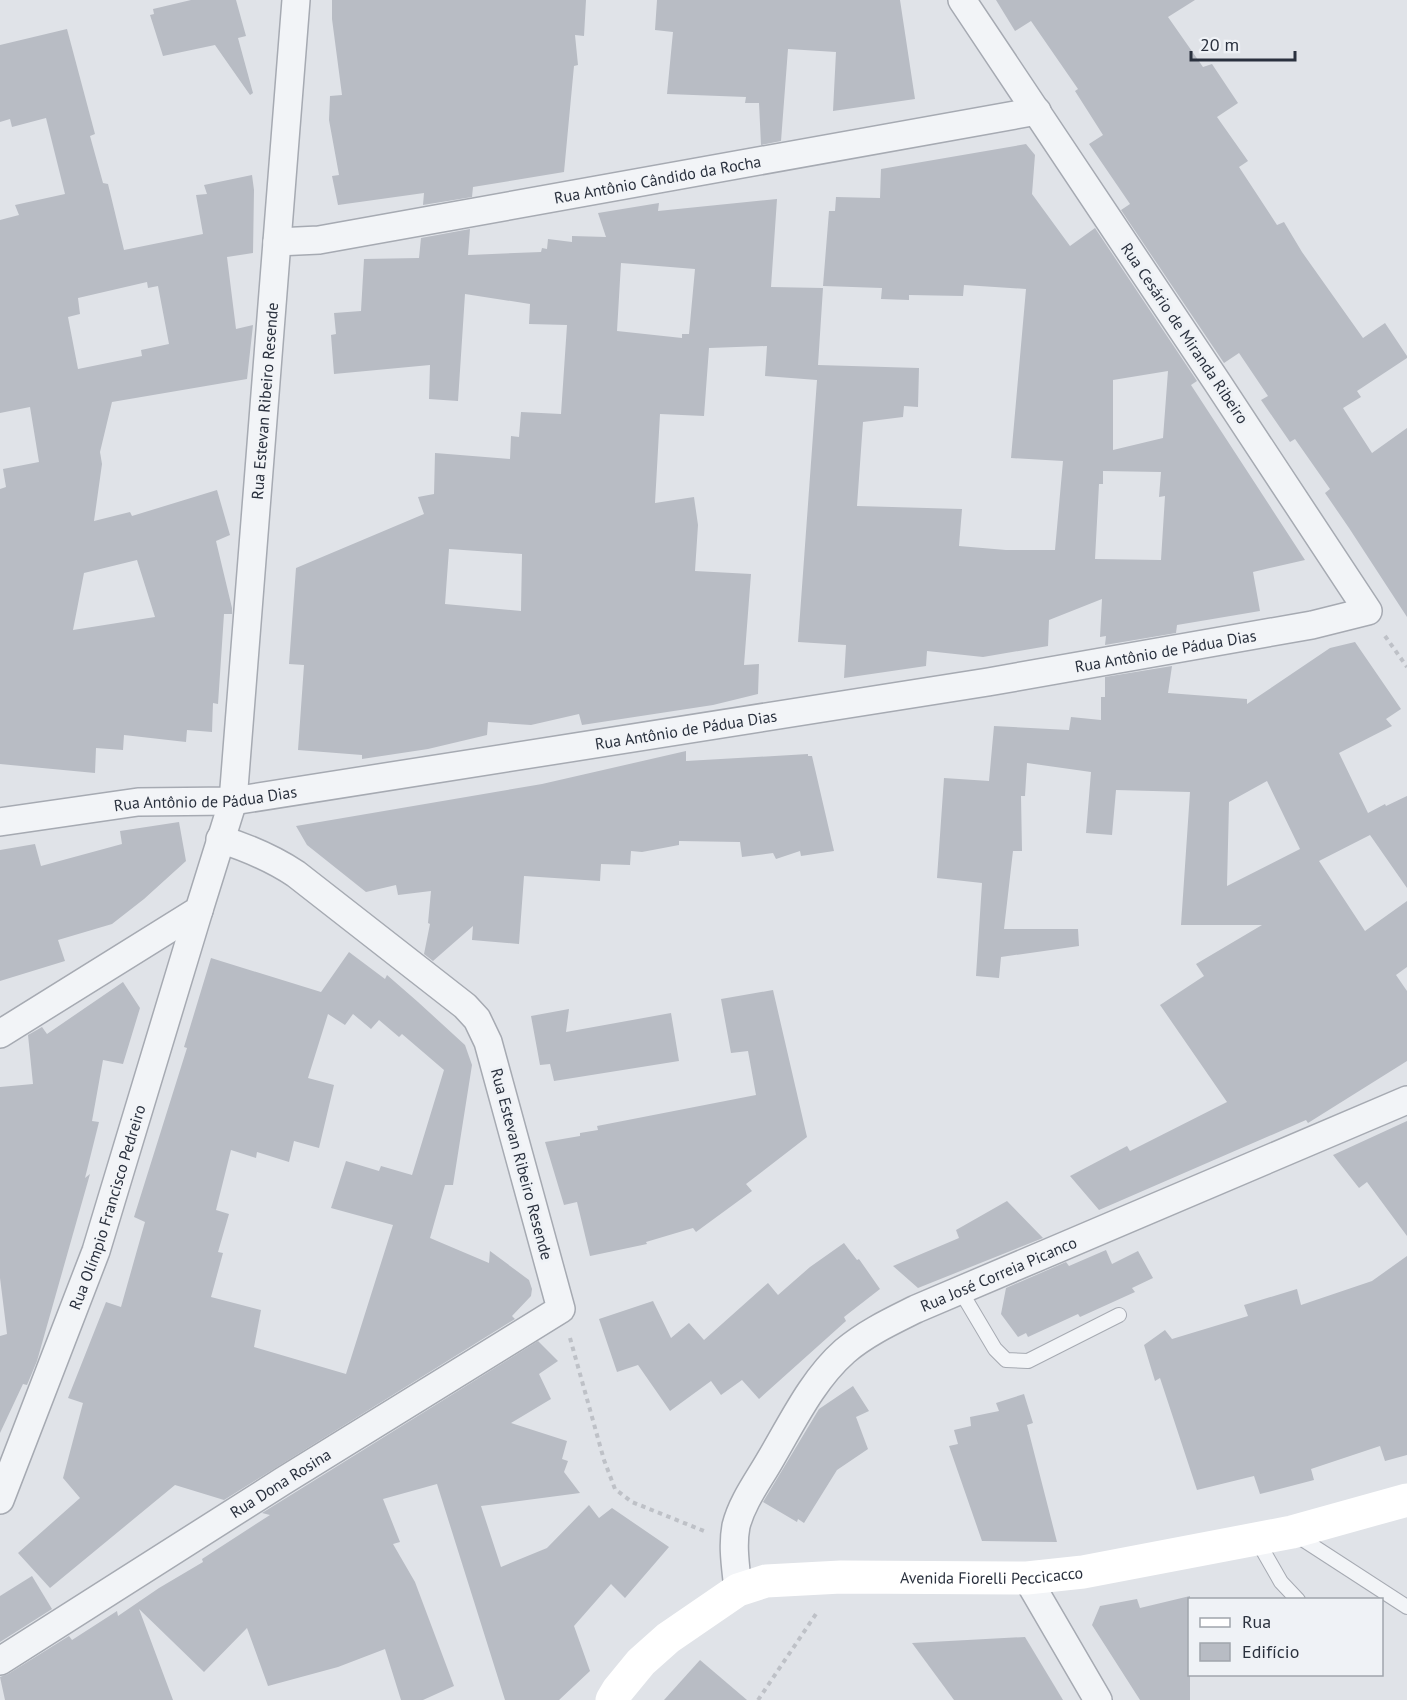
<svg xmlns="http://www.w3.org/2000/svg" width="1407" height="1700" font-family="'PT Sans',sans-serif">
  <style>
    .building { fill: #b8bcc4; fill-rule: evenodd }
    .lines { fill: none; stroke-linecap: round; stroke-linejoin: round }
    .service-casing { stroke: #a6aab2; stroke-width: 16 }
    .minor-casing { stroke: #a6aab2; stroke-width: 30 }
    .path { stroke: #bec1c7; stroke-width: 4; stroke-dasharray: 4.5 4.5; stroke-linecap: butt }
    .service { stroke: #f2f4f7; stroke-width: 14 }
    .minor { stroke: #f2f4f7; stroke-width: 27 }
    .secondary { stroke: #fff; stroke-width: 33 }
    .labels { text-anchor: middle; stroke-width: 6; stroke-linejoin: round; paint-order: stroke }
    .street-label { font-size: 16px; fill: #2a313e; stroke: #eff2f6 }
  </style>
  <rect width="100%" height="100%" fill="#e0e3e8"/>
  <g class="building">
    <path d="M191,0h45l10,36 -8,2 15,55 -3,2 -35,-50 -52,11 -13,-41 4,-1 -1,-5z"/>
    <path d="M332,0h254l-2,36 -9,-1 3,30 -4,1 -10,106 -91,15 -1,10 -49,8 1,-12 -86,12 -6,-29 7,-1 -10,-55 1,-24 12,-1 -10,-76z"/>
    <path d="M657,0h243l15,99 -82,12 3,-59 -48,-3 -7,92 -20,4 -2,-42h-14l1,-6 -79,-3 6,-62 -18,-2z"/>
    <path d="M996,0h199l-27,17 35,50 9,-3 26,39 -21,14 31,44 -9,6 38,58 7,-3 18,30 61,86 22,-15 22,33v2l-50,33 4,6 -18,11 29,45 35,-25v189l-58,-89 -24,-35 5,-4 -35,-50 -5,3 -29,-42 7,-4 -29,-43 -15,10 -103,-153 9,-6 -41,-60 14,-9 -28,-44 3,-2 -47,-68 -16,10z"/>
    <path d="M67,29l28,105 -5,2 13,47 5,1 16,66 79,-16 -7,-39 11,-1 -3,-9 48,-10 2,15 -1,63 -26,4 9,72 17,-4 -6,54 -135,23 -12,50 2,12 -8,57 36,-9 2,4 85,-26 13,45 -14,6 16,67v6h-8l-6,90 -5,-1 -1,29 -25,-2 -1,12 -62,-7 -1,15 -27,-2 -1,25 -95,-9v-275l6,-2 -3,-18 36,-7 -9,-55 -30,6v-193l19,-5 -4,-10 50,-11 -19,-76 -34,9 -2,-8 -10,3v-77zM147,282l1,6 10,-2 11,58 -28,6 1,6 -64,13 -10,-52 12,-3 -2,-16zM137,560l18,57 -82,13 11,-57z"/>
    <path d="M1026,144l9,11 -3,39 38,52 25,-18 102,153 -6,4 114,175 -52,12 7,39 -83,14 -1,8 -71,12 1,-9 -6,1 2,-38 -53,21 -1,26 -65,11 -56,-6 -1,15 -82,12 2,-33 -48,-3 19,-262 -52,-4 2,-30 -58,2 -5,68 -44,-2 -5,89 39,-6 4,28 -3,46 56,3 -7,91 15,-1 -1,30 -45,11 -131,20 -3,-11 -48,11 -43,-3 -1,13 -59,14 -66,10v-4l-64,-5 6,-85 -15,-1 7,-96 128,-54 -6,-17 16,-3 1,-41 75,6 1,-23 8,1 2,-25 40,2 6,-89 -38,-1 1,-20 -65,-10 -7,107 -29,-2 1,-34 -96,9 -3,-39 5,-1 -2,-21 27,-2 3,-52 55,-1 2,-20 49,-9 -2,26 73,-3 1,-4 5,1 1,-10 24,3v-6l34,1 -8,-24 61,-10 -1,8 119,-12 -6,88 52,1 -5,77 101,3 -1,39 -14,-1 -1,11 -40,5 -6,84 105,3 -3,37 47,4h49l8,-89 -52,-3 15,-169 -62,-4 -1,11 -54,-1v5l-28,-1 1,-11 -59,-2 6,-75h6l1,-14 44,1 1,-29zM621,263l74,6 -6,65h-7v4l-65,-7zM1168,371l-5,67 -50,12v-70zM1103,471l58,1 -2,25 6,-1 -4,64 -66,-1 4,-75h4zM449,549l73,5 -1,57 -76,-7z"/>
    <path d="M1355,642l46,67 -15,10 6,7 -53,27 29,60 17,-9 1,2 21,-10v92l-37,-53 -51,26 46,70 42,-30v66l-11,8 11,16v70l-99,62 -2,-3 -207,90 -29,-34 57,-30 3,5 97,-49 -67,-97 44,-29 -8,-12 66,-39h-81l9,-133 -74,-2 -4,45 -26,-2 5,-61 -64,-9 -2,33h-4l1,55h-9l-9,78h74l1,17 -78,11 -2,21 -23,-2 6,-93 -45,-5 7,-100 45,3 5,-55 75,4 2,-13 30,3v-23h4v-20l67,-11 -4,27 79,6v5l83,-56zM1267,781l33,68 -73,37 2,-84z"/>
    <path d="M686,751v10l122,-7v2h4l22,95 -33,5 -1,-5 -24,8 -3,-6 -31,4 -2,-15 -61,-1v4l-37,7 -11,-1 -1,14 -29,-1 -1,17 -76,-5 -5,68 -47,-4 1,-14 -40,35 -9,-7 6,-30 -2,-1 3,-32 -33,4 -2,-10 -30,7 -59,-47 -11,-19 246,-42z"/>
    <path d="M179,822l7,39 -42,38 -32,25 -54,16 7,21 -65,20v-131l35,-6 6,22 81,-22 -2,-13z"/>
    <path d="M349,952l36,27 2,-4 31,27 47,43 7,20 -19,120h-8l-15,53 59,25 1,-12 39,29 3,9 -1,7 -19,20 3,3 -291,181 -49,-15 -125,103 -32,-35 62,-55 -17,-20 20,-75 -15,-5 38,-96 15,5 24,-85 -11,-5 53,-169 -3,-1 27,-89 110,34zM328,1014l17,11 8,-11 18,15 8,-9 20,17 3,-3 42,36 -32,105 -31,-9 -2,5 -33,-10 -15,47 62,17 -47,149 -92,-27 7,-37 -50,-13 12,-44 -5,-1 11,-38 -13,-4 15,-60 25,8 1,-6 32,10 5,-21 25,7 15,-63 -26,-7z"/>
    <path d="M123,982l17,26 -17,56 -20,-4 -11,61 7,1 -14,56 5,-4 -53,187 -10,24 -4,-1 -23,49v-97l7,-2 -7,-56v-191l33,-3 -5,-49 14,-8 5,7z"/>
    <path d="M773,990l34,147 -61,47 6,7 -56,41 -3,-4 -47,14 1,2 -57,12 -13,-54 -13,3 -19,-63 35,-6v-3l18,-3 -1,-4 159,-31 -8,-44 -17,2 -10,-54z"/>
    <path d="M569,1009l-3,23 105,-19 8,48 -125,20 -4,-17 -10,1 -9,-49z"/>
    <path d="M1407,1121v115l-40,-54 -8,6 -26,-33z"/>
    <path d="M1007,1201l36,37 -125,50 -25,-22 66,-28 -3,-8z"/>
    <path d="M844,1243l13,17 2,-1 21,30 -36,28 2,4 -87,78 -17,-19 -21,15 -10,-14 -41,30 -32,-46 -21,7 -18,-53 54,-18 18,37 18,-15 15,17 64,-57 10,12 32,-28z"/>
    <path d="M1106,1250l6,14 26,-13 15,27 -21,10 3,4 -55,25 -2,-3 -50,23 -2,-4 -8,4 -17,-23 5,-26 60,-26 3,4z"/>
    <path d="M1407,1256v199l-22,6 -5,-15 -69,23 3,11 -54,14 -6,-18 -57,14 -37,-112 -5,3 -11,-36 21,-15 7,9 76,-23 -4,-11 53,-16 4,16 71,-24z"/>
    <path d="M538,1341l20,20 -19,13 12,25 -40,24 56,18 -5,18 6,2 -4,11 16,21 -99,13 20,61 46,-19 42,-43 10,13 13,-10 57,39 -44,51 -14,-14 -37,42 16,45 -31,29h-54l-68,-216 -54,15 17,43 -7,2 22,38 39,104 -31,14h-22l-16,-51 -47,18 -70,19 -21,-58 -43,44 -65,-63 34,91h-168l-5,-23 8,-3 61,-38 3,4 45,-29 1,5 41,-28 44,-26 -1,-3 68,-44 -8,-2z"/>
    <path d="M853,1386l16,25 -13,6 12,32 -31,21 -33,53 -6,-4 -1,3 -34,-20 56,-93z"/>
    <path d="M1024,1394l9,29 -6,2 30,117 -75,-1 -33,-95 9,-2 -4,-14 17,-4 -1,-9 29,-6 -3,-8z"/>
    <path d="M32,1576l20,33 -52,33v-46z"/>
    <path d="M1190,1596v104h-50l-48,-75 8,-19 37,-7 3,9z"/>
    <path d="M1025,1637l38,63h-109l-42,-57z"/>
    <path d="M700,1660l47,40h-83z"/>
  </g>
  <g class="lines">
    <defs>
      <g id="service">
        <path d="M960,1290l35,59 11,11 22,1 91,-46"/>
        <path d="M1296,1535l111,72"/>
        <path d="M1257,1540l24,42 17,18"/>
      </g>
      <g id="minor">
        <path id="s1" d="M277,242l42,-2 718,-129"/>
        <path id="s2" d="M0,822l138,-20 95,-1 755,-119 324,-57 56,-14 -151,-229 -255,-382"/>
        <path id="s3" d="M0,1034l199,-124 34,-109 63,-801"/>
        <path id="s4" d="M0,1500l96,-249 103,-341"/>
        <path d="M1027,1578l71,122"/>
        <path id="s5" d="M738,1590c-2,-22 -6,-43 -2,-64 6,-24 22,-45 34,-66 22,-37 42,-80 75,-109 21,-18 47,-30 71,-42l491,-209"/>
        <path id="s6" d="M0,1661l283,-180 278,-172 -73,-267 -11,-23 -12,-13 -169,-132c-24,-16 -48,-26 -76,-35"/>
      </g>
    </defs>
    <use href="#service" class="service-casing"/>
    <use href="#minor" class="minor-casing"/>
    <g class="path">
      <path d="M1385,636l22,31"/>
      <path d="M570,1338l34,122 11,29 17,13 72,29"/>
      <path d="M758,1700l58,-86"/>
    </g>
    <use href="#service" class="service"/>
    <use href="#minor" class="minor"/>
    <path class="secondary" id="s7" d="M612,1700l6,-10 23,-28 27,-24 70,-48 28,-9 75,-4 186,1 56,-6 209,-40 115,-32"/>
  </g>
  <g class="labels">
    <g class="street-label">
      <text dy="6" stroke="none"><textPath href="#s1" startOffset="386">Rua Antônio Cândido da Rocha</textPath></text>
      <text transform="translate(1185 333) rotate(56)" y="6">Rua Cesário de Miranda Ribeiro</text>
      <text dy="6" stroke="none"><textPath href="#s3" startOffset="750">Rua Estevan Ribeiro Resende</textPath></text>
      <text dy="6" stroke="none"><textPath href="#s2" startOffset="1179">Rua Antônio de Pádua Dias</textPath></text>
      <text dy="6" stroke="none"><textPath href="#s2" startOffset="693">Rua Antônio de Pádua Dias</textPath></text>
      <text dy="6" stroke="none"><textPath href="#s2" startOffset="207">Rua Antônio de Pádua Dias</textPath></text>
      <text transform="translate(522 1164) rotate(75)" y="6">Rua Estevan Ribeiro Resende</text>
      <text dy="6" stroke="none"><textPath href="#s4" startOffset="312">Rua Olímpio Francisco Pedreiro</textPath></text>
      <text dy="6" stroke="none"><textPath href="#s5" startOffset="444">Rua José Correia Picanco</textPath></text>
      <text dy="6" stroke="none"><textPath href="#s6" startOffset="332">Rua Dona Rosina</textPath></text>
      <text dy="6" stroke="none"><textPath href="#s7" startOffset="424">Avenida Fiorelli Peccicacco</textPath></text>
    </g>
  </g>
  <rect x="1188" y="1598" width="195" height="78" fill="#eff2f6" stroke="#a0a5ac" stroke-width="1.5"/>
  <rect x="1200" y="1618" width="30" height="9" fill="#ffffff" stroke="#a0a5ac" stroke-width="1.5"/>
  <text x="1242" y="1628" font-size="18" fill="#2a313e">Rua</text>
  <rect x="1200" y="1643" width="30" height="18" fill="#b8bcc4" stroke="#a0a5ac" stroke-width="1.5"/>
  <text x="1242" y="1658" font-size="18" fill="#2a313e">Edifício</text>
  <path d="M1191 51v9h104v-9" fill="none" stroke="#2a313e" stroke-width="3"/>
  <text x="1200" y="51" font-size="18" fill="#2a313e" stroke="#eff2f6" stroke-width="4.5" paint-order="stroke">20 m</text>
</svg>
